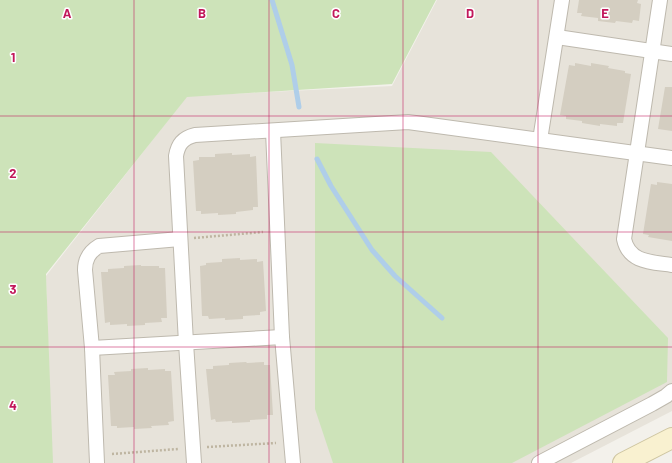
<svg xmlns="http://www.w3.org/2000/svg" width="672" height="463" font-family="Barlow,sans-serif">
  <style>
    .residential { fill: #e7e3da }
    .green { fill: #cde3b9 }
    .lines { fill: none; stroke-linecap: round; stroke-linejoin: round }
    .stream { stroke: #afcee9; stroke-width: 5 }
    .building { fill: #d4cec1 }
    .street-casing { stroke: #beb9ae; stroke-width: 16 }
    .secondary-casing { stroke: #cec5a0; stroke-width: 22 }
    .path { stroke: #beb5a1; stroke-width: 2.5; stroke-dasharray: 2 2; stroke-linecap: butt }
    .street { stroke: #fff; stroke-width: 14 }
    .secondary { stroke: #f9f1d0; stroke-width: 20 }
    .grid { fill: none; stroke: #c2185b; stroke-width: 1; stroke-opacity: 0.55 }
    .grid-label { font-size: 13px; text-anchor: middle; font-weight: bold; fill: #c2185b; stroke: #fff; stroke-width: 3; stroke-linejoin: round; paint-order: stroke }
  </style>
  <rect width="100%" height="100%" fill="#f3f1eb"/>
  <path class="residential" d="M437,0h235v411l-101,52h-519l-6,-187 141,-180 205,-10z"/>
  <g class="green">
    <path d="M0,0h436l-44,84 -205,13 -141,177 7,189h-53z"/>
    <path d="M315,143l176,9 177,186 -1,44 -155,81h-179l-18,-54z"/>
  </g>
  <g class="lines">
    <g class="stream">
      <path d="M272,0l20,65 7,42"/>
      <path d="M317,159l14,27 41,64 23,26 47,42"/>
    </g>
  </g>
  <g class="building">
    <path d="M579,0h59l-1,3 4,1 -2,17 -6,-1 -1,3 -16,-2 -1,2 -17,-2v-3l-17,-2 1,-3h-5z"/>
    <path d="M575,63l16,3v-3l18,3 -1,2 17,3v2l6,1 -8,49h-6v3l-17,-2v2l-18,-3v-2l-16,-2v-3l-6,-1 9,-50 6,1z"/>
    <path d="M665,87h7v44l-14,-2z"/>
    <path d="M232,153v2l18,-1v3l6,-1 2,51h-5v3l-17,2v2l-18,1v-2l-17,1v-3h-5l-3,-50 6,-1v-3h16v-3z"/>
    <path d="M657,182l15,2v57l-24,-4 1,-2 -6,-1 8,-50 6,1z"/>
    <path d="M240,258v2l17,-1v3l6,-1 3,50 -6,1v3l-17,1v3l-18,1v-2l-16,1 -1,-3h-6l-2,-50 6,-1v-2l16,-1v-3z"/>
    <path d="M141,265v1h18v2h6l2,50h-6l1,4 -17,1v2l-18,1v-2l-17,1v-3l-5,1 -4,-51h7v-3l16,-1v-2z"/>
    <path d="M246,362l1,1 17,-1v3h6l3,50h-6v4l-17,1v2l-18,1v-2l-16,1 -1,-3 -4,1 -5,-51h7v-3l16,-1v-2z"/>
    <path d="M148,368v2l17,-1v2h6l3,50 -6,1 1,3 -18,1 1,2 -18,1v-2l-17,1v-2h-6l-3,-51h7l-1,-3 17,-1v-2z"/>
  </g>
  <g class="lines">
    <defs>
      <g id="street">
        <path d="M660,0l-36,239c5,24 28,23 48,26"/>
        <path d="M557,37l115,17"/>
        <path d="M273,131l9,206 11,126"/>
        <path d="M540,140l22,-140"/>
        <path d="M92,348l190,-11"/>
        <path d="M97,463l-5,-115 -7,-78c0,-11 4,-18 14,-24l81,-7"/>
        <path d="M194,463l-8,-120 -10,-187c2,-12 7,-18 19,-21l213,-13 264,36"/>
        <path d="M539,463l113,-59 14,-8 6,-5"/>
      </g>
      <path id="secondary" d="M623,463l49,-25"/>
    </defs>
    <use href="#street" class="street-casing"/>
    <use href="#secondary" class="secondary-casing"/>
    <g class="path">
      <path d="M194,238l69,-6"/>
      <path d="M207,447l69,-4"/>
      <path d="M112,454l66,-5"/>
    </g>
    <use href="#street" class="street"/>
    <use href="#secondary" class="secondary"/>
  </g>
  <path class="grid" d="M134,0v463M269,0v463M403,0v463M538,0v463M0,116h672M0,232h672M0,347h672"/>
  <g class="grid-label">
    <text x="67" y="18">A</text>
    <text x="202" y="18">B</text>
    <text x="336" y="18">C</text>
    <text x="470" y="18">D</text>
    <text x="605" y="18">E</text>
    <text x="13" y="62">1</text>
    <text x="13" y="178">2</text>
    <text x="13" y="294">3</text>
    <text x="13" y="410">4</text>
  </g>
</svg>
